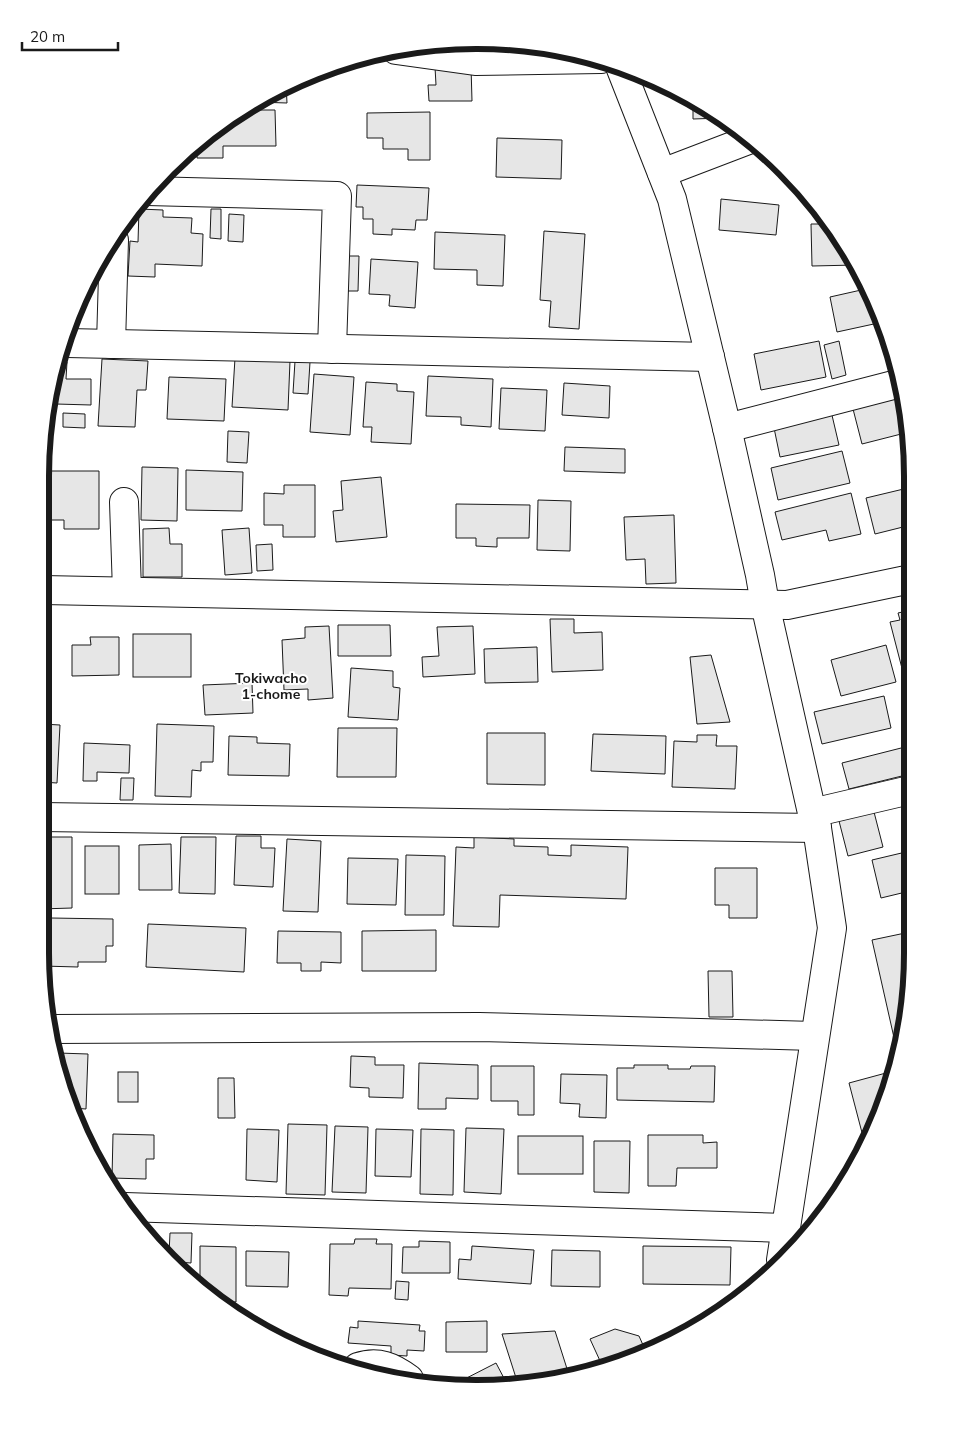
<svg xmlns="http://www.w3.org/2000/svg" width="953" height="1429" font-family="Mulish,sans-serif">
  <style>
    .building { fill: #e6e6e6; stroke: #1a1a1a }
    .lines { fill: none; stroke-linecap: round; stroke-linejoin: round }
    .minor-casing { stroke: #1a1a1a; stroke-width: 30 }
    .minor { stroke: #fff; stroke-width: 28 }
    .labels { text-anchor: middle; stroke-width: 4; stroke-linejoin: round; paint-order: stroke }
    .neighbourhood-label { font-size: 14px; font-weight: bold; fill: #1a1a1a; stroke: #fff }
    .rim { fill: none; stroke: #1a1a1a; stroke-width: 6 }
  </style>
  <rect width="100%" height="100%" fill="#fff"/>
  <g class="building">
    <path d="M471,66l1,35h-43l-1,-16h8l-1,-18z"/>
    <path d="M286,84l1,19 -31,-1 28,-17z"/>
    <path d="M693,97l2,2 27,19 -29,1z"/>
    <path d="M243,110h32l1,36h-53v12h-26v-15l14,-13z"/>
    <path d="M430,112v48h-22v-11h-25v-11h-16v-25z"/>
    <path d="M497,138l65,2 -1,39 -65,-2z"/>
    <path d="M357,185l72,3 -2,32h-11l-1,10 -23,-1v6l-19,-1v-15h-10v-12h-7z"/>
    <path d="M721,199l58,6 -3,30 -57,-5z"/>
    <path d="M139,209l24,1v7l29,1 -1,15 12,1 -1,32 -47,-2v13l-27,-1 2,-35 8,1z"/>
    <path d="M211,209h10v30l-11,-1z"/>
    <path d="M229,214l15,1 -1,27 -15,-1z"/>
    <path d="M811,224h20l25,41 -44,1z"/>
    <path d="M544,231l41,3 -6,95 -30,-2 2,-26 -11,-1z"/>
    <path d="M435,232l70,3 -2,51 -26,-1v-15l-43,-1z"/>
    <path d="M346,256h13l-1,35h-13z"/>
    <path d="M371,259l47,3 -3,46 -26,-2 1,-11 -21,-1z"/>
    <path d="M870,288l13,34 -46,10 -7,-35z"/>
    <path d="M819,341l7,36 -65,13 -7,-36z"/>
    <path d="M839,341l7,34 -14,4 -8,-34z"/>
    <path d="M235,358l55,3 -2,49 -56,-3z"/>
    <path d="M102,359l46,2 -2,29h-9l-2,37 -37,-1z"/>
    <path d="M295,361l15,1 -2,32 -15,-1z"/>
    <path d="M61,362h6l-1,17h25v26l-35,-1 -1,14h-11z"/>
    <path d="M314,374l40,3 -4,58 -40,-3z"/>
    <path d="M428,376l65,3 -2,48 -30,-2v-8l-35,-1z"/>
    <path d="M169,377l57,2 -2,42 -57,-2z"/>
    <path d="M366,382l31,2v7l17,1 -3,52 -40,-2 1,-15h-9z"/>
    <path d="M564,383l46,3 -1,32 -47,-3z"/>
    <path d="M501,388l46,2 -2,41 -46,-2z"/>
    <path d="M903,397l6,35 -47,12 -9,-35z"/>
    <path d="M831,411l8,34 -59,12 -7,-34z"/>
    <path d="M63,413l22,1v14l-22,-1z"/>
    <path d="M228,431l21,1 -2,31 -20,-1z"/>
    <path d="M565,447l60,2v24l-61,-2z"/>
    <path d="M842,451l8,32 -72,17 -7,-32z"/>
    <path d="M142,467l36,1 -1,53 -36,-1z"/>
    <path d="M186,470l57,2 -1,39 -56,-1z"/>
    <path d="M43,471h56v58h-35v-9h-21z"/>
    <path d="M381,477l6,60 -51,5 -3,-31 10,-1 -2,-29z"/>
    <path d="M284,485h31v52h-32v-12h-19v-32l20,1z"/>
    <path d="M912,487v41l-1,-3 -36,9 -9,-36z"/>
    <path d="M851,493l10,41 -32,7 -3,-11 -44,10 -7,-28z"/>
    <path d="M538,500l33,1 -1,50 -33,-1z"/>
    <path d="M456,504l74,1 -1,33h-32v9l-21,-1v-8h-20z"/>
    <path d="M674,515l2,68 -30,1 -1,-25 -19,1 -2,-43z"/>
    <path d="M169,528l1,16h12v33h-39v-48z"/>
    <path d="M249,528l3,45 -27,2 -3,-45z"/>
    <path d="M272,544l1,26 -16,1 -1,-26z"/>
    <path d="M911,610v69l-6,1 -15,-58 10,-2 -2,-7z"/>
    <path d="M550,619h24v14l28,-1 1,38 -51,2z"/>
    <path d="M338,625h52l1,31h-53z"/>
    <path d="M329,626l4,72 -25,2v-11l-24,1 -2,-50 23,-2v-11z"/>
    <path d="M473,626l2,48 -52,3 -1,-20 17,-1 -2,-29z"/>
    <rect x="133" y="634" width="58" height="43"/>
    <path d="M90,637h29v38l-47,1v-31h19z"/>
    <path d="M886,645l10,37 -55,14 -10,-36z"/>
    <path d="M537,647l1,35 -53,1 -1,-34z"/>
    <path d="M711,655l19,67 -33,2 -7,-67z"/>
    <path d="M42,663h7l-1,52h-6z"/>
    <path d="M351,668l42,3v16l7,1 -2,32 -50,-3z"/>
    <path d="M252,683l1,30 -48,2 -2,-30z"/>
    <path d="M911,694v34l-8,-31z"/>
    <path d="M884,696l7,32 -69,16 -8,-32z"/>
    <path d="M42,724l18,1 -3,58 -15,-1z"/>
    <path d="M157,724l57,2 -1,36h-12v9l-9,-1 -1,27 -36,-1z"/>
    <path d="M338,728h59l-1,49h-59z"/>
    <path d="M487,733h58v52l-58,-1z"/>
    <path d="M593,734l73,2 -1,38 -74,-3z"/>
    <path d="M697,735h20l-1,11h21l-2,43 -63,-2 2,-46 23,1z"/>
    <path d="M229,736l28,1v6l33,1 -1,32 -61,-1z"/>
    <path d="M84,743l46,2 -1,28 -32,-1v9h-14z"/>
    <path d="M909,746l1,28 -61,15 -7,-26z"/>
    <path d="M121,778h13l-1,22h-13z"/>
    <path d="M874,812l9,35 -35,9 -9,-35z"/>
    <path d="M236,836h25v12h14l-2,39 -39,-2z"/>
    <path d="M41,837h31v71l-32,1z"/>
    <path d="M181,837h35l-1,57 -36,-1z"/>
    <path d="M474,837l40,2v7l34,1v8l23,1v-11l57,2 -2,52 -126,-4 -1,32 -46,-1 3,-79 18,1z"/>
    <path d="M287,839l34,2 -3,71 -35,-1z"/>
    <path d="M171,844l1,46h-33v-45z"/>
    <rect x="85" y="846" width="34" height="48"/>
    <path d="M910,851v40l-29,7 -9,-38z"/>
    <path d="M406,855l39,1 -1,59h-39z"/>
    <path d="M348,858l50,1 -2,46 -49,-1z"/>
    <path d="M715,868h42v50h-28v-13h-14z"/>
    <path d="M51,918l62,1v27h-7v16h-28v5l-36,-1 -2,-26 10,1z"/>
    <path d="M148,924l98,4 -2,44 -98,-5z"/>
    <path d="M436,930v41h-74v-40z"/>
    <path d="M278,931l63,1v31l-20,-1v9h-20v-8h-24z"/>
    <path d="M910,932l-1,78 -12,41 -25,-111z"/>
    <path d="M708,971h24l1,46h-24z"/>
    <path d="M58,1053l30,1 -2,55 -15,-1 -8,-15z"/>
    <path d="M351,1056l24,1v8h29l-1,33 -34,-1v-9l-19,-1z"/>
    <path d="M419,1063l59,2v34l-32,-1v11h-28z"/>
    <path d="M634,1065h34v4h22l1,-3h24l-1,36 -97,-2v-32h17z"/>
    <path d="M491,1066h43v49h-16v-14h-27z"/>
    <rect x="118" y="1072" width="20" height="30"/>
    <path d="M886,1073l2,8 -22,67 -17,-65z"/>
    <path d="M561,1074l46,1 -1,43 -27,-1 1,-13 -20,-1z"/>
    <path d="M218,1078h16l1,40h-17z"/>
    <path d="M288,1124l39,1 -2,70 -39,-1z"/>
    <path d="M335,1126l33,1 -2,66 -34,-1z"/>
    <path d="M466,1128l38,1 -3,65 -37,-2z"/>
    <path d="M247,1129l32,1 -2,52 -31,-2z"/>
    <path d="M376,1129l37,1 -2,47 -36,-1z"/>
    <path d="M421,1129l33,1 -1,65 -33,-1z"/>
    <path d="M113,1134l41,1v24h-8v20l-34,-1z"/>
    <path d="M648,1135h55v8l14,-1v26h-40l-1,18h-28z"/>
    <rect x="518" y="1136" width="65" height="38"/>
    <path d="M594,1141h36l-1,52 -35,-1z"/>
    <path d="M170,1233h22l-1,30 -14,-1 -8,-8z"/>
    <path d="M355,1239h22l-1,5h16l-1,45 -42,-1 -1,8 -19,-1 1,-51h24z"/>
    <path d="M419,1241l31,1v31h-48l1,-26h16z"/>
    <path d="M200,1246l36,1v55h-19l-6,-3 -11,-12z"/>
    <path d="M472,1246l62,4 -3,34 -73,-5 1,-20 12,1z"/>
    <path d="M643,1246l88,1 -1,38 -87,-1z"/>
    <path d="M552,1250l48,1v36l-49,-1z"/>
    <path d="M246,1251l43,1 -1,35 -42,-1z"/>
    <path d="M396,1281l13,1 -1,18 -13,-1z"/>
    <path d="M358,1321l62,4 -1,6h6l-1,20 -17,-1v6l-16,-1v-9l-43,-3 2,-16 8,1z"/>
    <path d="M487,1321v31h-41v-30z"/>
    <path d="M615,1329l24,7 4,9 -42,18 -11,-24z"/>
    <path d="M555,1331l14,44 -52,6 -15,-47z"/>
    <path d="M496,1363l10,19 -55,6v-2z"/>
  </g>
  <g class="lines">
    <defs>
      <g id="minor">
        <path d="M396,50l79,11 126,-2"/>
        <path d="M619,64l53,135 55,229 33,147 5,29 47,209 5,15 15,100 -51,332"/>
        <path d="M662,173l89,-34"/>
        <path d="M147,191l190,5 -5,153"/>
        <path d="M67,343l643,14"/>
        <path d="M111,344l3,-104"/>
        <path d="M727,428l174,-45"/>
        <path d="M124,502l3,89"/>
        <path d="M43,590l744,15 124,-26"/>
        <path d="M812,813l98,-23"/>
        <path d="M41,817l776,11"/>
        <path d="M53,1029l426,-2 335,9"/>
        <path d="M125,1207l661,21"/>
        <path d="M358,1367c20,-7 35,0 51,12"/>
      </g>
    </defs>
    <use href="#minor" class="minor-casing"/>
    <use href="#minor" class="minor"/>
  </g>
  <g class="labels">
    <g class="neighbourhood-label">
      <text x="271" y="683">Tokiwacho<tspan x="271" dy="16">1-chome</tspan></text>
    </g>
  </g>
  <path d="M0 0H953V1429H0ZM476 49H477A427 427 0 0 1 904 476V953A427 427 0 0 1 477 1380H476A427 427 0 0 1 49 953V476A427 427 0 0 1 476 49Z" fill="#fff" fill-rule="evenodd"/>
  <path class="rim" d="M476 49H477A427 427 0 0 1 904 476V953A427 427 0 0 1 477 1380H476A427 427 0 0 1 49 953V476A427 427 0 0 1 476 49Z"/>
  <path d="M22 42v8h96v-8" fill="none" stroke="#1a1a1a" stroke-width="2.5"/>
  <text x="30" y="42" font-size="15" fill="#1a1a1a" stroke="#ffffff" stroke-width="4" paint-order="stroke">20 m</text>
</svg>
